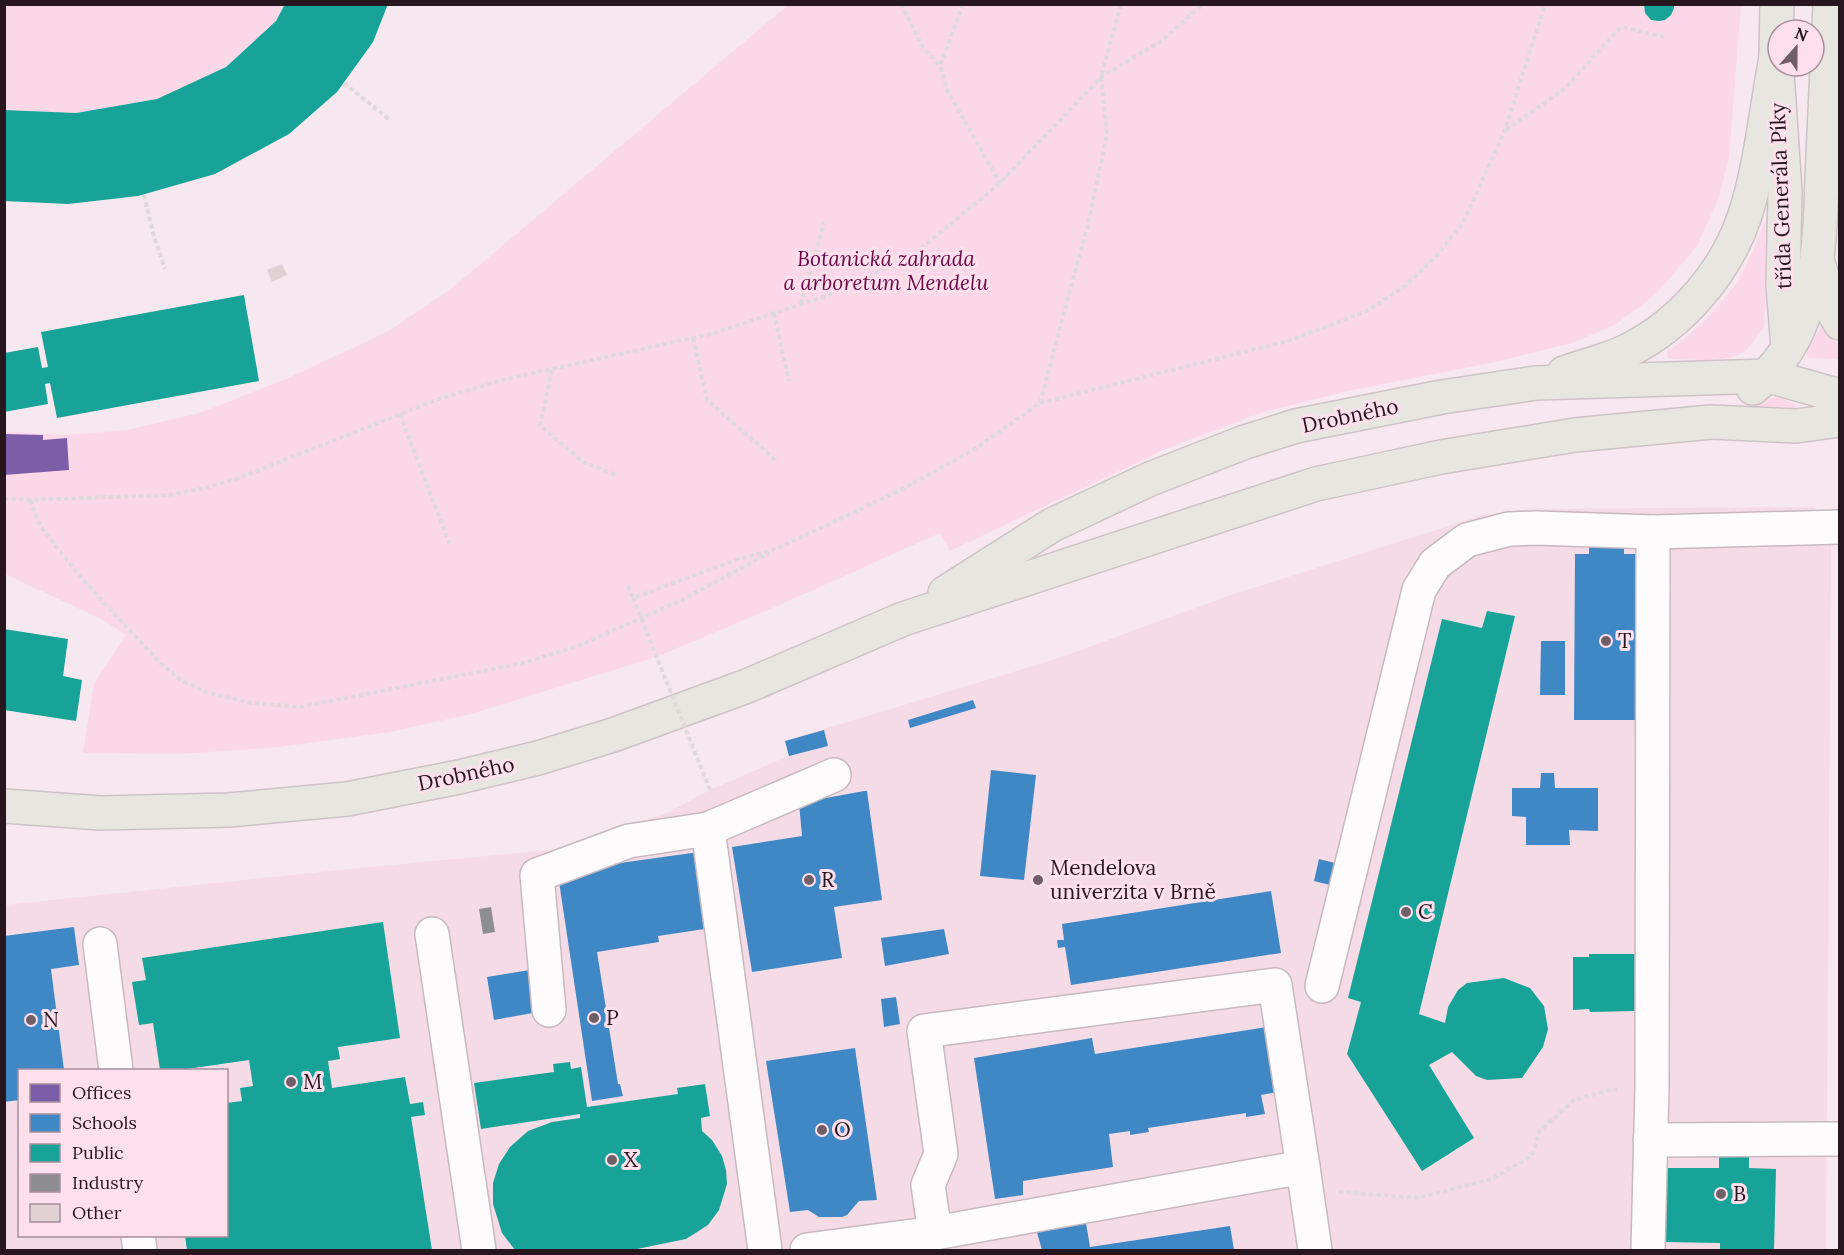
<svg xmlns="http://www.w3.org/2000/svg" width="1844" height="1255" font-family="Lora,serif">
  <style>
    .built { fill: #f5dbe6; fill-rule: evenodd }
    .green { fill: #fbd8e7 }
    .offices { fill: #7b5ea7 }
    .schools { fill: #3f88c5 }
    .public { fill: #17a398 }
    .industry { fill: #8d8d92 }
    .building { fill: #e1d0d4 }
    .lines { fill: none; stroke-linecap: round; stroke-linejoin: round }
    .minor-casing { stroke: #c8b9bf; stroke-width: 36 }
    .major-casing { stroke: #cdc3c7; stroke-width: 36 }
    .path { stroke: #dfd9dc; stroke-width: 4; stroke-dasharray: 4.5 3; stroke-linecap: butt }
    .minor { stroke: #fefbfc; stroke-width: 33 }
    .major { stroke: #e8e6e0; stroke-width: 33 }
    .path-bridge { stroke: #dfd9dc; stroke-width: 4; stroke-dasharray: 4.5 3; stroke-linecap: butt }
    .poi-dot { fill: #705f67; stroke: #fee0ed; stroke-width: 2 }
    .labels { text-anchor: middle; stroke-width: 6; stroke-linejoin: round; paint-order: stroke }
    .street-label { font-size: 21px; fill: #28161e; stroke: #fee0ed }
    .park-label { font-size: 21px; font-style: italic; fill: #6c0945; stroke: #fee0ed }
    .poi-label { font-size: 21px; fill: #28161e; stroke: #fee0ed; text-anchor: start }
  </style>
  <rect width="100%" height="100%" fill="#f7e7ee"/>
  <path class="built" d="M1815,507l1,31h15l-5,712h-1821v-345l335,-35 220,-21 107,-36 43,-23 78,-34 -3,-15 271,-82 172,-63 255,-81 46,-6zM20,1070h206v166h-206z"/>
  <g class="green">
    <path d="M5,5h280l-9,16 -50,46 -69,32 -81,14 -71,-3z"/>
    <path d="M788,5h953l-12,153 -11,42 -21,46 -41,48 -41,31 -43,18 -77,19 -152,30 -82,21 -93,35 -218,103 -10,-18 -165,74 -119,50 -185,57 -81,18 -111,15 -99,7 -97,-1 11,-69 32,-49 -23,-15 -98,-46v-142l63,3 59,-5 73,-17 86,-34 103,-48 62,-42z"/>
    <path d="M1767,217l3,1 -6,109c-6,8 -11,16 -18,23 -16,14 -55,9 -76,9l-3,-3 1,-5c29,-20 57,-48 74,-78 10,-18 17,-38 25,-56z"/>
    <path d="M1820,328l4,2 15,16v13l-30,-1 -3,-3 1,-6z"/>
    <path d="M1767,398h16l13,8v5l-51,1z"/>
  </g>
  <path class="offices" d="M4,434l39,1v5l24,-2 2,32 -65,5z"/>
  <g class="schools">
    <path d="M1589,538l35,1v15h13l-1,166h-62l1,-166h14z"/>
    <path d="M1541,641h24v54h-25z"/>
    <path d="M973,700l3,8 -66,20 -2,-8z"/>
    <path d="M824,730l4,16 -39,10 -4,-15z"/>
    <path d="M991,770l45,5 -12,105 -44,-4z"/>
    <path d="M1541,773h13l1,15h43v43l-29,-1 1,15h-44v-28l-14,-1v-28h28z"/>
    <path d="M864,791h3l15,109 -48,7 8,51 -90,14 -20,-125 70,-11 -3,-33z"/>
    <path d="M699,852l12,76 -53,8 1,6 -62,10 21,132h2l3,12 -31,5 -34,-226 55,-11z"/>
    <path d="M1319,859l16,4 -5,22 -16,-4z"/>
    <path d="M1271,891l10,62 -210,32 -6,-38 -7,1 -1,-8h7l-2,-16z"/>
    <path d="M74,927l5,38 -28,4 13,101h-44v30l-16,2v-166z"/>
    <path d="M944,929l5,25 -64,12 -4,-28z"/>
    <path d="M530,970l8,42 -44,8 -7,-43z"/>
    <path d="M896,997l4,27 -16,3 -3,-28z"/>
    <path d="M1267,1027l11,65 -17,3 4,19 -19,3v-4l-98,15 1,4 -19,3v-4l-21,3 4,33 -90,14v14l-28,4 -21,-141 118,-20 3,16z"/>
    <path d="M855,1048l22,152 -18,1 -12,14 -5,2h-23l-11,-7 -18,2 -24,-151z"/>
    <path d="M1086,1223l4,24 140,-21 4,24h-192l-6,-21z"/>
  </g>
  <g class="public">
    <path d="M285,4h103l-15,38 -36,50 -48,42 -74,40 -77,22 -70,8 -64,-3v-91l72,3 81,-14 69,-32 50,-46z"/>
    <path d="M1644,4h30v4l-3,7 -6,5 -6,1 -8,-1 -6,-7z"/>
    <path d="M244,295l15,86 -202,37 -7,-35 -5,1 3,20 -44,8v-59l34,-6 4,21 6,-1 -7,-35z"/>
    <path d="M1487,611l28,5 -96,398 26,9 3,-16 10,-17 9,-7 37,-5 26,10 14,18 4,23 -5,18 -21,31 -35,2 -11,-4 -24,-24 -23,13 45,73 -52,33 -75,-117 14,-52 -13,-4 94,-379 40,9z"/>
    <path d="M4,629l64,10 -5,37 19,4 -6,41 -72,-11z"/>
    <path d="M383,922l17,116 -62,9 2,12 -12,2 4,27 73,-11 5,27 13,-2 2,13 -14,2 21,133h-245l-2,-14h41v-133l16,-2 -2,-13 13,-2 -4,-26 -69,10h-20l-7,-47 -14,2 -7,-43 14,-2 -4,-22z"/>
    <path d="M1589,954h48l-1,57 -46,1 -1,-3 -16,1v-53h16z"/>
    <path d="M570,1062l1,7 10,-2 6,40 91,-13 -1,-6 28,-4 5,32 -9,2 1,13 10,9 10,16 4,14 1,14 -8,26 -11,15 -22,14 -54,11h-117l-13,-17 -9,-29v-21l6,-19 11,-17 18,-16 24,-9 28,-4v-4l-99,15 -7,-46 80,-11 -1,-8z"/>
    <path d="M1719,1154l30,1v13l27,1 -2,81h-54v-7l-56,-1 2,-74h53z"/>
  </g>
  <path class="industry" d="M491,907l4,25 -12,2 -4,-25z"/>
  <path class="building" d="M282,264l5,11 -15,7 -5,-12z"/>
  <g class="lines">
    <defs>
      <g id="minor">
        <path d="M1653,532l187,-5"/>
        <path d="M432,934l47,316"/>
        <path d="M100,944l16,126"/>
        <path d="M1322,986l97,-396 16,-26 32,-24 42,-11 27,-1 117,4 -1,555 -4,163"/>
        <path d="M549,1010l-12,-135 92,-34 79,-12"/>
        <path d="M1650,1140l190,-1"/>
        <path d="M935,1233l-7,-48 13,-31 -17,-123 351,-46 28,182"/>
        <path d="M138,1236l2,14"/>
        <path d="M765,1250l-57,-421 126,-54"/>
        <path d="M807,1250l128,-17 368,-66 12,83"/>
      </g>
      <g id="major">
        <path d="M1777,4l-1,53 9,135 -2,94 5,61"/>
        <path d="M1819,266l13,43 8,14"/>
        <path d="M1564,373c22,-8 45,-13 65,-23 52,-26 96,-77 115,-132 17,-51 22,-108 32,-161"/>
        <path d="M1753,388c71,-57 66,-150 70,-232 2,-51 5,-101 7,-152"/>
        <path d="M945,593l107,-68 98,-46 95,-37 51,-16 146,-29 94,-14 233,-7 71,20"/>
        <path d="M4,806l97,7 128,-3 118,-11 112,-22 79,-19 75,-23 134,-49 156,-67 413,-135 125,-27 134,-22 136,-13 85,4 44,-6"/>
      </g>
    </defs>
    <use href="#minor" class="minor-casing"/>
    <use href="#major" class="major-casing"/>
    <g class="path">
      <path d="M901,4l22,44 17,18"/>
      <path d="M963,4l-23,62 8,26 52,91"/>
      <path d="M344,83l46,37"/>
      <path d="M1506,130l58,-41 57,-62 44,10"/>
      <path d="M144,195l9,38 12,36"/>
      <path d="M801,304l23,-81"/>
      <path d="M774,313l15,68"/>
      <path d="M693,338l14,62 71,62"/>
      <path d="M552,370l-12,55 43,37 33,13"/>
      <path d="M1040,403l49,-183 18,-86 -6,-57 20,-73"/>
      <path d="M400,414l50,131"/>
      <path d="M4,499l26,1 139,-5 36,-7 34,-10 197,-78 66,-20 209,-46 112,-37 88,-40 89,-74 101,-106 62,-37 40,-36"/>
      <path d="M30,500l10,26 43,54 78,84 20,16 24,12 46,11 49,4 219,-43 59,-18 104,-46 87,-47"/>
      <path d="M735,560l41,-11 123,-58 74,-41 67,-47 248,-62 79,-30 38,-25 34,-33 25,-32 41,-91 40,-126"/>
      <path d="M628,586l5,12"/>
      <path d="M1339,1192l79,6 74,-19 40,-23 7,-24 35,-32 35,-10 12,-1"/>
    </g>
    <use href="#minor" class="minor"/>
    <use href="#major" class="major"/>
    <path class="path-bridge" d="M710,790l-77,-192 102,-38"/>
  </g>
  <g class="poi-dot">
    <circle cx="1606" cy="641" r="6"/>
    <circle cx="809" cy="880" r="6"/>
    <circle cx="1038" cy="880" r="6"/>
    <circle cx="1406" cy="912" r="6"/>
    <circle cx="594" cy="1018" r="6"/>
    <circle cx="31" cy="1020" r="6"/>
    <circle cx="291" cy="1082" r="6"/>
    <circle cx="822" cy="1130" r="6"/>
    <circle cx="612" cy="1160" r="6"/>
    <circle cx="1721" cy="1194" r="6"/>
  </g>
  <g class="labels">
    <g class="street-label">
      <text transform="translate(1781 196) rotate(-92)" y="7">třída Generála Píky</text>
      <text transform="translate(1350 416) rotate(-12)" y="7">Drobného</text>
      <text transform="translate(466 774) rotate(-12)" y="7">Drobného</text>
    </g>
    <g class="park-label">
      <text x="886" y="266">Botanická zahrada<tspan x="886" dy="24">a arboretum Mendelu</tspan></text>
    </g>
    <g class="poi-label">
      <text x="1618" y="648">T</text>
      <text x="1050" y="875">Mendelova<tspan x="1050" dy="24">univerzita v Brně</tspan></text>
      <text x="821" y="887">R</text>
      <text x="1418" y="919">C</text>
      <text x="606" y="1025">P</text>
      <text x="43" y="1027">N</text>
      <text x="303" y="1089">M</text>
      <text x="834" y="1137">O</text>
      <text x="624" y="1167">X</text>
      <text x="1733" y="1201">B</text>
    </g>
  </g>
  <rect width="1844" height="1255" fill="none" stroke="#28161e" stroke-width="12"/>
  <rect x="18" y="1069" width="210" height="168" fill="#fee0ed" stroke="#a88f9a" stroke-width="1.5"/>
  <rect x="30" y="1084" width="30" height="18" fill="#7b5ea7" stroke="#a88f9a" stroke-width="1.5"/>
  <text x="72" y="1099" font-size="18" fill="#28161e">Offices</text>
  <rect x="30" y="1114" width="30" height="18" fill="#3f88c5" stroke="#a88f9a" stroke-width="1.5"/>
  <text x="72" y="1129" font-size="18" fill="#28161e">Schools</text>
  <rect x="30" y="1144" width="30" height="18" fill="#17a398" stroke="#a88f9a" stroke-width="1.5"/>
  <text x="72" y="1159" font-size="18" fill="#28161e">Public</text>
  <rect x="30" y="1174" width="30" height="18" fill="#8d8d92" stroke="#a88f9a" stroke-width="1.5"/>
  <text x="72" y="1189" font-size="18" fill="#28161e">Industry</text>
  <rect x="30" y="1204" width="30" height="18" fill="#e1d0d4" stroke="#a88f9a" stroke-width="1.5"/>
  <text x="72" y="1219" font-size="18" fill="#28161e">Other</text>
  <g transform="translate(1796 48) rotate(21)"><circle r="28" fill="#fee0ed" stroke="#a88f9a" stroke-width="1.5"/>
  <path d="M0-4.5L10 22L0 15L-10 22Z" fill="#705f67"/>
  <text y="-9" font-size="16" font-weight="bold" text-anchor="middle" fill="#28161e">N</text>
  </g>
</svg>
